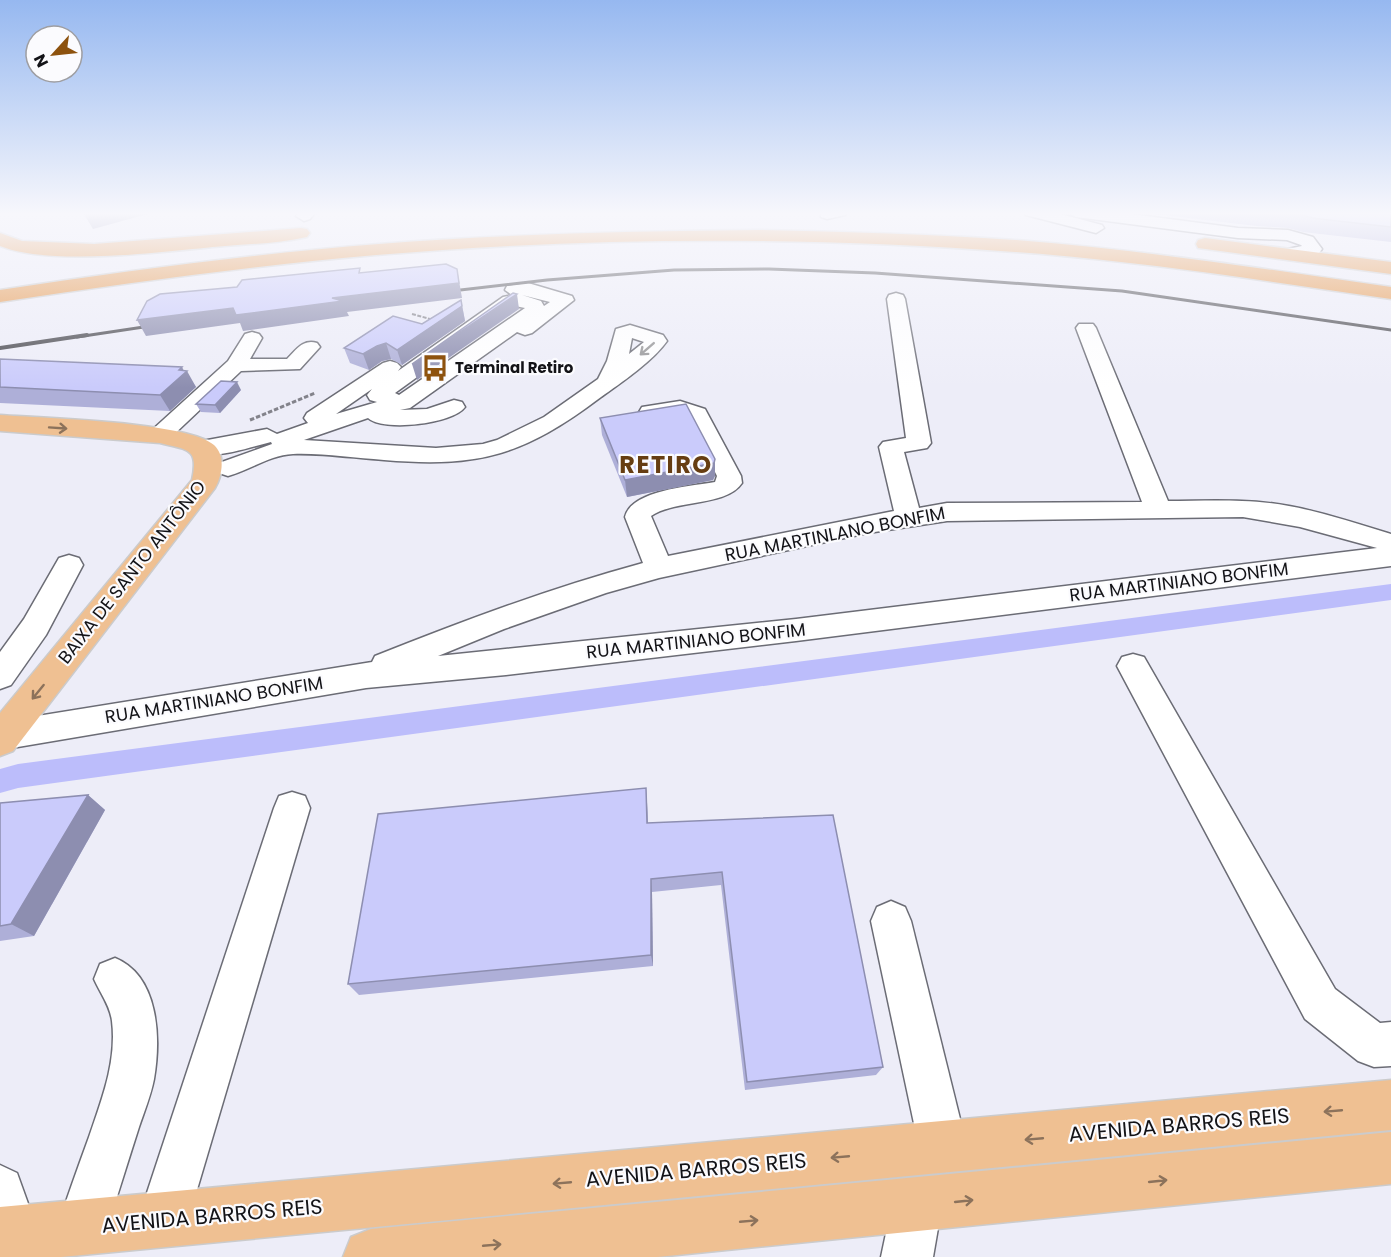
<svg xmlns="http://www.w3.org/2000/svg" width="1391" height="1257" font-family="Poppins,sans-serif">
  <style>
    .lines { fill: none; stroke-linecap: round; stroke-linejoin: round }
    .canal { fill: #bcbdfb; fill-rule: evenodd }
    .minor-casing { stroke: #6b6c75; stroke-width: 3 }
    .major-casing { stroke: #cbcbcc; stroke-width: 3 }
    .highway-casing { stroke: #cbcbcc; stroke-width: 3 }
    .path-far1 { stroke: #83838b; stroke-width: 2; stroke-dasharray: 4 1.5; stroke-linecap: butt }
    .path { stroke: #83838b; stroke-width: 3; stroke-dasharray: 4.5 2; stroke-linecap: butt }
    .minor { fill: #fff; fill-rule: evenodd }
    .major { fill: #efc092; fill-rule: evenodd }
    .highway { fill: #e5964a; fill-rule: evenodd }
    .rail-far1 { stroke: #4a4a50; stroke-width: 3 }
    .rail { stroke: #4a4a50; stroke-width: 4 }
    .wall { fill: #aeafd8 }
    .shaded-wall { fill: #8d8eb0 }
    .building { fill: #cacbfb; stroke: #8d8eb0; stroke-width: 1.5 }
    .oneway { stroke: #959597 }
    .oneway2 { stroke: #8c725b }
    .labels { text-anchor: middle; stroke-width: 4.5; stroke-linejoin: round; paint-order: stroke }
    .far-poi-label { font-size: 15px; font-weight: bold; fill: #131317; stroke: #fbfbfe; text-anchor: start }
    .street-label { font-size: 18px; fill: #131317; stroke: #fbfbfe }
    .near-street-label { font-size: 21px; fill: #131317; stroke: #fbfbfe }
    .district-label { font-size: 24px; font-weight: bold; letter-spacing: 1.5px; fill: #663d12; stroke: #fbfbfe }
  </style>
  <rect width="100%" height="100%" fill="#ededf8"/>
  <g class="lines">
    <path class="canal" d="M1391,584v16l-1373,188 -18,5v-24l18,-5z"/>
    <defs>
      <g id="minor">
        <path d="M299,212h17l-6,7 -6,2 -8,-5z"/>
        <path d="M820,212h27l-2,3 -18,4 -6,-2z"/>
        <path d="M1024,212h29l49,13 2,3 -8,5 -70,-18z"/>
        <path d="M1068,212h48l122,16 50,2 25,7 9,12 -3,4 -30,6 -6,-1 -3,-4 3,-4 19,-4 -1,-1 -14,-5 -49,-2 -162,-21z"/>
        <path d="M528,283l44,13 2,4 -42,33 -7,2 -8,-3 -107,76 -10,2 27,-1 27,-9 8,2 3,5c-12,17 -82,25 -97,11l-64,22 132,8 47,-4 14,-4 47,-23 54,-38 9,-18 9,-32 14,-4 33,10 4,6c-14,20 -46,42 -66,56 -77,58 -121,71 -217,63 -30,-2 -61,-7 -91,-6 -23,1 -43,16 -65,22l-9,-3 -3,-5 3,-5 53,-19 -1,-2c-24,6 -53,17 -77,11l-4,-5 4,-5 8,-2 65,-12 10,5 31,-11 -4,-5 3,-5 76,-50 7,-2 7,2 4,4 -3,4 105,-74 9,-2 -7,-5 2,-4zM522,295l28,7 -6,4 -3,-5zM515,306l10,2 -126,87 -4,-2zM632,338l12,4 -15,12zM372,389l-5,6 3,5 7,2 -41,12z"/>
        <path d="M896,293l7,2 2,4 26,144 -4,5 -23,4 15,56 28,-5 195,-1 -66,-174 3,-4h14l3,4 72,173c24,0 49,-1 74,0 50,1 101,18 149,33v32l-595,75 -290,34 -140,13 -366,62v-28l372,-60 3,-6c88,-35 176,-68 268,-93l-18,-46c6,-27 67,-31 90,-35l2,-6 -29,-58c-16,-5 -30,3 -46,-1l-3,-5 3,-5 38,-6 25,8 36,67 1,7c-16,24 -66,16 -91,33l17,40 226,-45 -15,-64 4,-5 23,-4 -19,-139 2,-4zM1243,517l57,10 77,21 -581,71 -358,37 66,-27 102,-36 53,-15 209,-45 79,-12z"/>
        <path d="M252,332l7,2 3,4 -12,21h37c10,-10 16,-20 30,-16l3,4 -20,22 -59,2 -73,69 -8,2 -8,-2 -4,-5 4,-5 76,-69 17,-27z"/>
        <path d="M69,555l10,3 4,7 -37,70 -35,50 -11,4v-37l24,-33 35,-61z"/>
        <path d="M1133,654l11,3 191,332 45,34 11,-1v44l-17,1 -16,-6 -53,-42 -188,-353 5,-9z"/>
        <path d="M292,792l13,4 5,12 -122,412 -7,18 -18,7 -18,-7 -7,-18 136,-412 5,-12z"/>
        <path d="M891,901l14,6 6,14 56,226 -7,17 -17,7 -17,-7 -7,-17 -48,-226 6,-14z"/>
        <path d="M115,958c44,18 46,80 39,121 -3,16 -10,33 -15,48 -11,34 -21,67 -32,101l-7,18 -18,7 -18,-7 -7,-18c10,-30 21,-61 32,-91 13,-38 28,-76 23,-116 -2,-16 -12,-28 -18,-42l6,-15z"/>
        <path d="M0,1165l17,8 22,61 -7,18c-12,5 -20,5 -32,1z"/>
        <path d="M917,1180l18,7 7,18 -9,52h-52l11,-52 7,-18z"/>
      </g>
      <g id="major">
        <path d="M0,415c41,3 189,7 214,30 12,11 8,31 1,43l-202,263 -13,5v-43l192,-233c7,-32 -4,-30 -32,-37l-160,-12z"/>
        <path d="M1391,1080v50l-1330,127h-61v-50z"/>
        <path d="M1391,1132v52l-734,73h-314l8,-20 20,-8z"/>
      </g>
      <g id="highway">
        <path d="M301,228l6,1 3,4 -3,4c-26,6 -55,7 -82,9 -59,5 -172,21 -225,0v-13l22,8 72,3z"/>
        <path d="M760,230c85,2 170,4 255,10 126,10 251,29 376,47v12c-125,-18 -250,-38 -376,-47 -212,-16 -427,-15 -639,3 -126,11 -251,28 -376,47v-12c126,-19 252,-36 379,-46 127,-10 254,-13 381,-14z"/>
        <path d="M1205,238l186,24v12l-193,-26 -2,-4 2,-4z"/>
      </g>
    </defs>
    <use href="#minor" class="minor-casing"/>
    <use href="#major" class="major-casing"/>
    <use href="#highway" class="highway-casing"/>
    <path class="path-far1" d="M412,314l22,6"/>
    <path class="path" d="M250,420l65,-27"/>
    <use href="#minor" class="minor"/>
    <use href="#major" class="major"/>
    <use href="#highway" class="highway"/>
    <g class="rail-far1">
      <path d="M443,292l104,-12 127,-10 95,-1 106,4 247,18 269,39"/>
      <path d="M77,337l80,-12"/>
    </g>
    <path class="rail" d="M0,348l87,-13"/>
  </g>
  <g class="wall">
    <path d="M1137,212h254v30l-88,-10 -15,-4 -31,-2z"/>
    <path d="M461,300l4,21 -63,44 -11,-6 -9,2 -13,9 -19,-7 -6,-15 78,-24z"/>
    <path d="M0,359l184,11 12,17 -26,24 -170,-8z"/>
    <path d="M241,390l-21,23 -19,-1 -5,-8z"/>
    <path d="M600,418l115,41v17l-2,4 -86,17 -25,-62z"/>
    <path d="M88,795l17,15 -71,126 -34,5v-138z"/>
    <path d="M647,802l1,21 185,-8 50,252 -7,8 -131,15 -24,-205 -69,7 1,74 -294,29 -11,-11z"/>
  </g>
  <g class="shaded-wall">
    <path d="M92,212h63l-62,17 -9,-15z"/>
    <path d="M457,269l5,29 -115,14 2,4 -106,15 -3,-8 -94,13 -9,-16 96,-12 99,-10z"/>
    <path d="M517,294l2,15 -102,71 -5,-16z"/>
    <path d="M461,300l4,21 -63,44 -5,-15z"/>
    <path d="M386,343l5,16 -9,2 -13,9 -6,-16 14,-8z"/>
    <path d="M182,367l3,6 2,-2 9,16 -26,24 -10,-16z"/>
    <path d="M237,382l4,8 -21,23 -5,-8z"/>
    <path d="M715,459v17l-2,4 -86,17 -2,-17z"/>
    <path d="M646,788l1,14 1,35 -1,-14z"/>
    <path d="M88,795l17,15 -71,126 -23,-12z"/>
    <path d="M651,879l1,13 1,74 -2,-11z"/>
  </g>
  <g class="building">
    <path d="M1268,212h123v15l-79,-9 -16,-5z"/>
    <path d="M446,264l11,5 2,14 -127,15 11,3 -107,14 -3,-7 -96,12 10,-19 13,-7 77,-7 5,-7 118,-12 -1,5z"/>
    <path d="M513,293l4,1 -105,70z"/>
    <path d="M461,300l1,6 -65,44 -11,-7 -9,3 -14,8 -19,-6 49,-32 29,8z"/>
    <path d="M0,359l182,8 -3,3 8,1 -27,24 -160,-8z"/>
    <path d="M221,381l16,1 -22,23 -19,-1z"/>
    <path d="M686,404l29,55 -1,4 -89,17 -25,-62z"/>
    <path d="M646,788l1,35 186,-8 50,252 -136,15 -25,-210 -71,7v76l-303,29 30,-170z"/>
    <path d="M88,795l-77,129 -11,2v-123z"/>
  </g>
  <defs><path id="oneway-shaft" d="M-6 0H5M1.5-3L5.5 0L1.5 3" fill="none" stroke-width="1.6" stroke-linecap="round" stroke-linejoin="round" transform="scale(1.5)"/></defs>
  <use class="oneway" href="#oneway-shaft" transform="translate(647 349) rotate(139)"/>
  <g class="oneway2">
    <use href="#oneway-shaft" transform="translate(58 428) rotate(4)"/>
    <use href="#oneway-shaft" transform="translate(38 692) rotate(129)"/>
    <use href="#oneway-shaft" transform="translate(1333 1111) rotate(175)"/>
    <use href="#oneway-shaft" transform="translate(1034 1139) rotate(175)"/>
    <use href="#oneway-shaft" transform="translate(840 1157) rotate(175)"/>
    <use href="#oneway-shaft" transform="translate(1158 1181) rotate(-6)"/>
    <use href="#oneway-shaft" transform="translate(562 1183) rotate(175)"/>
    <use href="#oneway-shaft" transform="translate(964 1201) rotate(-6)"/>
    <use href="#oneway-shaft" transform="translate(749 1221) rotate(-5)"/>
    <use href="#oneway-shaft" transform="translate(492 1245) rotate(-5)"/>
  </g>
  <linearGradient id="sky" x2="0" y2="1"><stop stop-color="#96b8f0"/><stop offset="0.55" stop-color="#f7f7fc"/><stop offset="1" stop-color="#f7f7fc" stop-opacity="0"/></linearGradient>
  <rect width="1391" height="388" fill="url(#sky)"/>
  <defs>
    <symbol id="bus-bare" viewBox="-9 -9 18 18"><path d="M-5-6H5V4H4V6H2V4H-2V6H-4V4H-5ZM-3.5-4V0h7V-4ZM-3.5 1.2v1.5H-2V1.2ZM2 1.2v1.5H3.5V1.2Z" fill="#8d520e" stroke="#fbfbfe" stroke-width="2.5" paint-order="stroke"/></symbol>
  </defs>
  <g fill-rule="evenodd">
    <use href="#bus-bare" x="416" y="349" width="38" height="38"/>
  </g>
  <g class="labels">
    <g class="far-poi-label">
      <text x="455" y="373">Terminal Retiro</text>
    </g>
    <g class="street-label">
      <text transform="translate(835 534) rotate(-11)" y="6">RUA MARTINLANO BONFIM</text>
      <text transform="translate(132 572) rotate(-52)" y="6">BAIXA DE SANTO ANTÔNIO</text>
      <text transform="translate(1179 582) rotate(-7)" y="6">RUA MARTINIANO BONFIM</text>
      <text transform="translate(696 641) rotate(-6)" y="6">RUA MARTINIANO BONFIM</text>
      <text transform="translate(214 700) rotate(-9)" y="6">RUA MARTINIANO BONFIM</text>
    </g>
    <g class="near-street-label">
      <text transform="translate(1179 1125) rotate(-5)" y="7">AVENIDA BARROS REIS</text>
      <text transform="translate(696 1170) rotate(-5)" y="7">AVENIDA BARROS REIS</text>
      <text transform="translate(212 1216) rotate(-5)" y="7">AVENIDA BARROS REIS</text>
    </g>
    <g class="district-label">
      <text x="666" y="473">RETIRO</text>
    </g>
  </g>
  <g transform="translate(54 54) rotate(243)"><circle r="28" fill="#fbfbfe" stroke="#9e9ea2" stroke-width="1.5"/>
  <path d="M0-4.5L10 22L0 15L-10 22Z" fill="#8d520e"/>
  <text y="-9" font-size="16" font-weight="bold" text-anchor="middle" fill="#131317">N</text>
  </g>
</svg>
